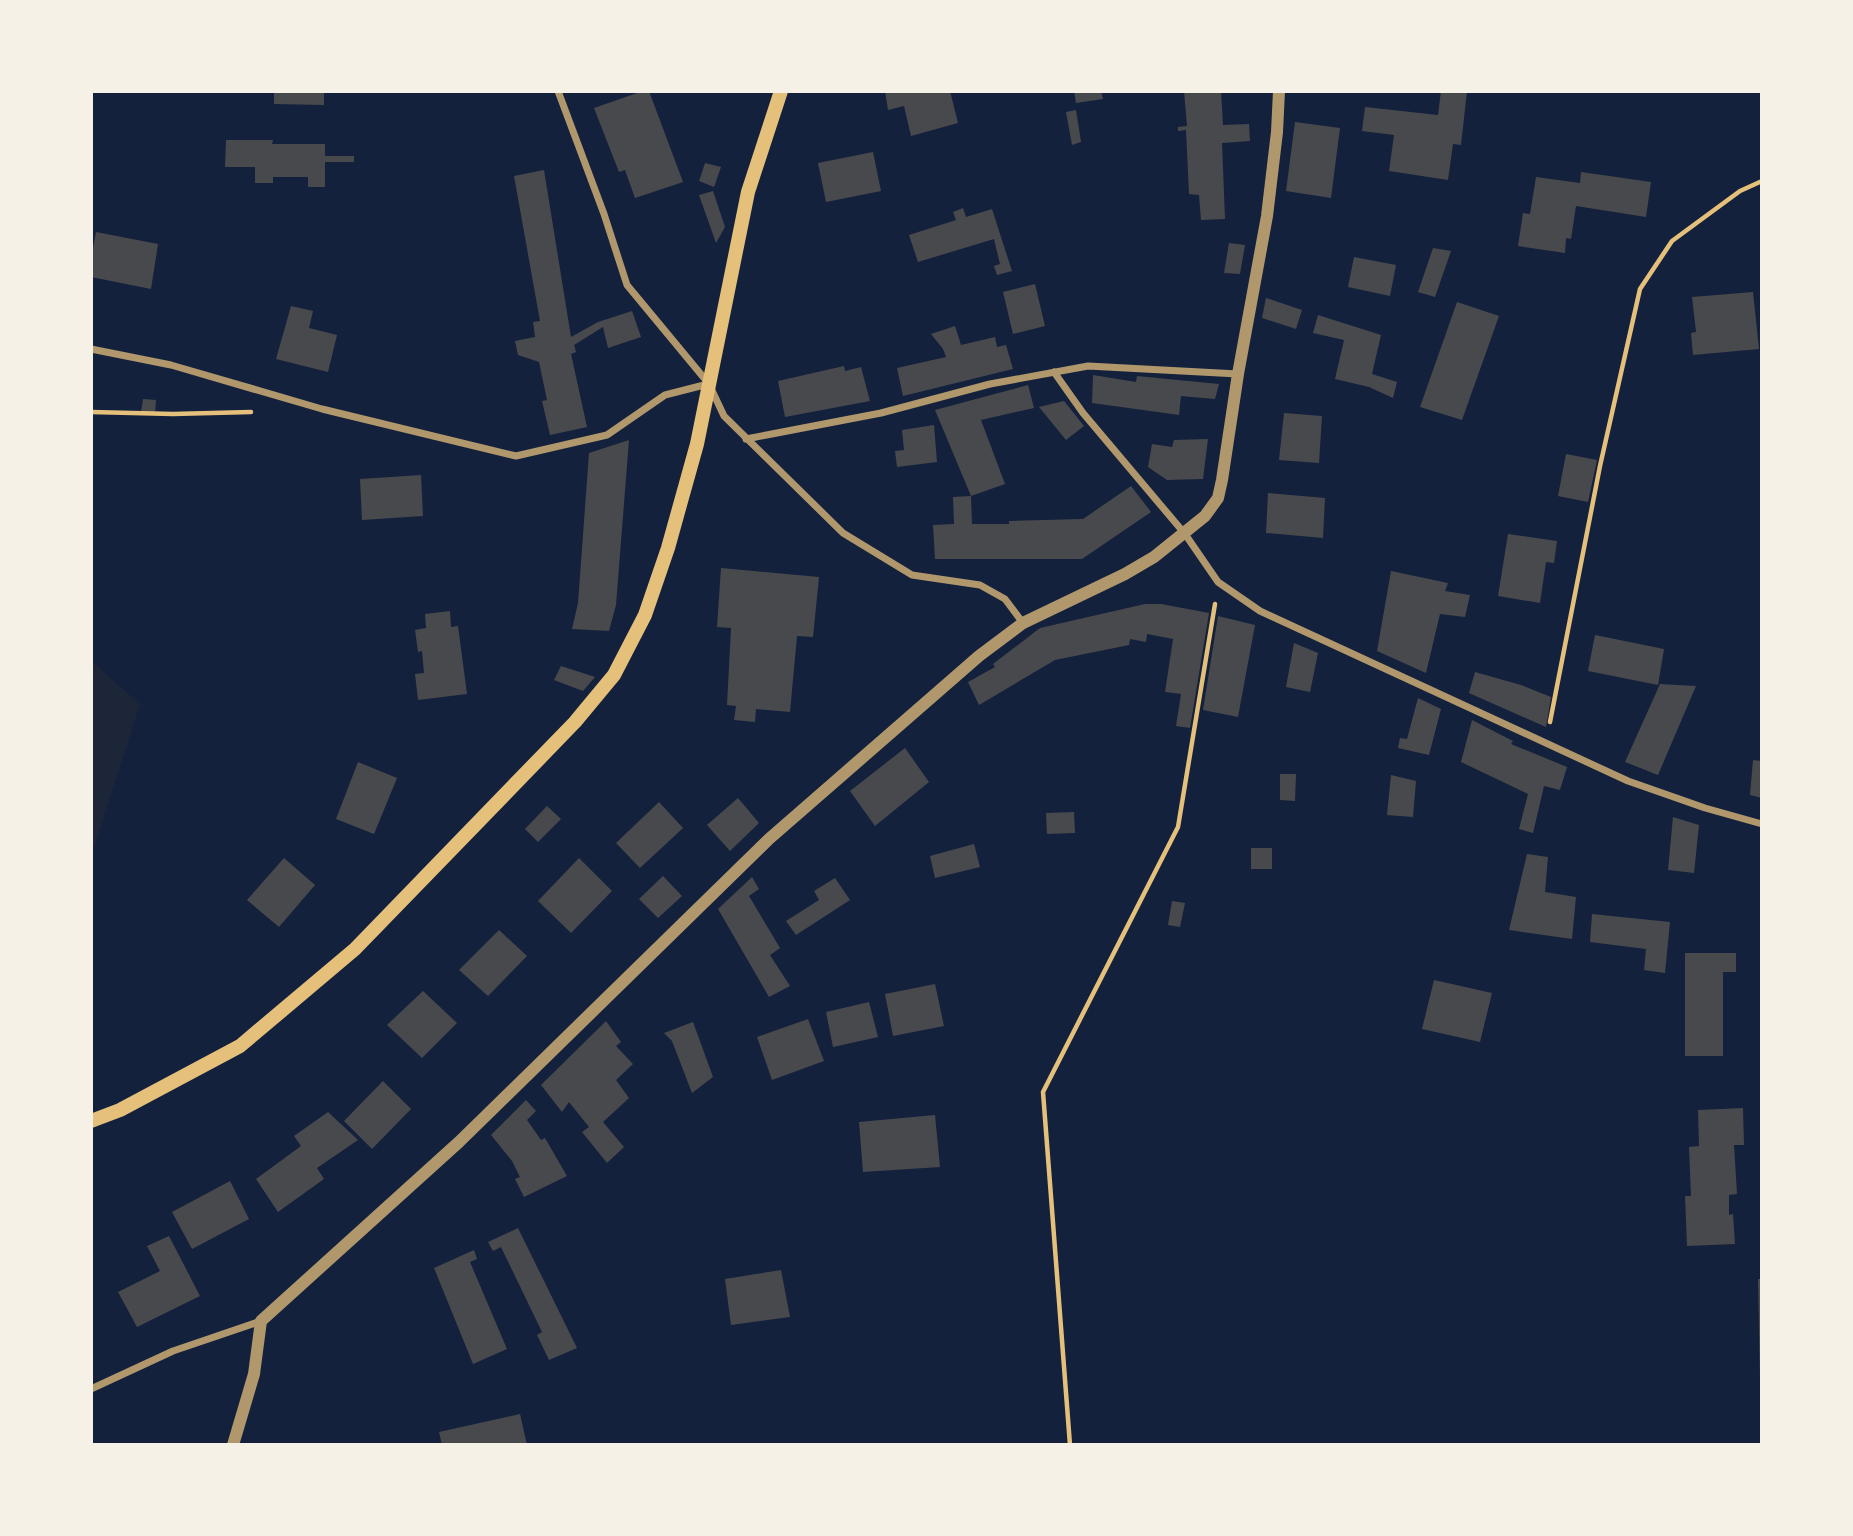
<svg xmlns="http://www.w3.org/2000/svg" width="1853" height="1536" font-family="Quicksand,sans-serif">
  <style>
    .green { fill: #1d2539 }
    .building { fill: #48494c }
    .lines { fill: none; stroke-linecap: round; stroke-linejoin: round }
    .path { stroke: #e5c07b; stroke-width: 4.5 }
    .minor { stroke: #b1986c; stroke-width: 7 }
    .tertiary { stroke: #b1986c; stroke-width: 12 }
    .secondary { stroke: #e5c07b; stroke-width: 14 }
  </style>
  <rect width="100%" height="100%" fill="#14213d"/>
  <path class="green" d="M91,661l49,43 -49,153z"/>
  <g class="building">
    <path d="M274,91h50v14l-50,-1z"/>
    <path d="M643,91h6l34,91 -48,16 -10,-28 -6,2 -25,-64z"/>
    <path d="M885,91h65l8,32 -47,13 -7,-30 -16,4z"/>
    <path d="M1074,91h27l2,8 -27,4z"/>
    <path d="M1184,91h37l2,34 26,-1 1,17 -28,2 3,76 -24,1 -2,-25 -10,-1 -3,-64 -8,1v-4l9,-1z"/>
    <path d="M1441,91h26l-6,54 -8,-1 -5,36 -59,-9 5,-36 -32,-4 3,-24 73,8z"/>
    <path d="M1076,110l5,32 -9,3 -6,-33z"/>
    <path d="M1295,122l45,6 -9,70 -45,-7z"/>
    <path d="M226,140h47l-1,4h53v12h29v6h-29v25h-17v-10h-35v6h-18v-16h-30z"/>
    <path d="M873,152l8,39 -55,11 -8,-39z"/>
    <path d="M705,163l16,4 -7,20 -15,-6z"/>
    <path d="M544,170l27,167 27,-15 34,-11 9,26 -33,11 -5,-21 -29,18 2,7 -5,2 16,73 -37,8 -8,-34 5,-1 -8,-38 -21,-7 -3,-14 20,-4 -2,-15 7,-1 -26,-145z"/>
    <path d="M1581,172l70,10 -5,35 -70,-11 -5,33 -5,-1 -1,15 -47,-7 5,-33 7,1 6,-37 44,6z"/>
    <path d="M713,191l12,36 -9,16 -17,-48z"/>
    <path d="M963,208l3,9 26,-8 20,62 -15,4 -3,-9 6,-2 -6,-25 -76,23 -9,-27 47,-15 -3,-8z"/>
    <path d="M96,232l62,12 -7,45 -60,-12v-18z"/>
    <path d="M1229,243l16,2 -5,29 -16,-1z"/>
    <path d="M1433,248l18,3 -16,46 -17,-5z"/>
    <path d="M1354,257l42,8 -6,31 -42,-9z"/>
    <path d="M1035,284l10,42 -32,8 -10,-42z"/>
    <path d="M1753,292l6,57 -66,6 -2,-22 5,-1 -4,-35z"/>
    <path d="M1266,298l36,12 -6,19 -34,-11z"/>
    <path d="M1457,302l42,14 -37,104 -42,-13z"/>
    <path d="M291,306l22,5 -4,17 28,7 -9,37 -52,-13z"/>
    <path d="M1318,315l63,20 -9,39 25,8 -4,16 -24,-11 -34,-8 9,-39 -31,-7z"/>
    <path d="M955,326l6,19 34,-8 2,10 9,-2 7,24 -110,27 -6,-28 49,-11 -3,-8 -12,-15z"/>
    <path d="M844,366l1,5 16,-4 9,34 -85,16 -7,-36z"/>
    <path d="M1093,375l43,7 1,-6 82,8 -4,15 -34,-3 -2,19 -87,-12z"/>
    <path d="M1028,385l6,23 -53,12 24,64 -34,12 -36,-86z"/>
    <path d="M143,399l13,1 -1,13 -14,-1z"/>
    <path d="M1064,401l20,25 -18,14 -27,-33z"/>
    <path d="M1284,413l38,3 -3,47 -40,-3z"/>
    <path d="M934,425l3,37 -40,5 -2,-16 9,-1 -2,-20z"/>
    <path d="M1208,439l-5,40 -36,1 -19,-13 4,-23 20,3 2,-7z"/>
    <path d="M629,440l-13,165 -7,26 -37,-2 6,-26 11,-150z"/>
    <path d="M1566,454l31,6 -9,42 -30,-6z"/>
    <path d="M421,475l2,41 -61,4 -2,-41z"/>
    <path d="M1131,486l20,26 -69,47h-147l-2,-34 21,-1 -1,-27 18,-1 1,28h37v-3l74,-2z"/>
    <path d="M1268,493l57,5 -2,40 -57,-5z"/>
    <path d="M1508,534l49,7 -3,22 -8,-1 -6,41 -42,-7z"/>
    <path d="M721,568l98,9 -6,60 -16,-1 -7,76 -34,-3 -1,13 -21,-2 2,-14 -9,-1 4,-77 -14,-1z"/>
    <path d="M1391,571l57,12 -3,8 25,4 -5,22 -25,-3 -14,59 -49,-22z"/>
    <path d="M1145,604h16l48,9 -19,115 -14,-2 5,-32 -16,-2 8,-53 -26,-5 -1,8 -16,-3 -1,6 -74,15 -76,45 -11,-23 27,-15 -2,-3 47,-36z"/>
    <path d="M450,611l1,16 7,-1 9,68 -49,6 -3,-26 9,-1 -2,-22 -4,1 -3,-22 11,-2 -1,-14z"/>
    <path d="M1218,616l37,9 -17,92 -35,-7z"/>
    <path d="M1595,635l69,14 -6,36 -70,-14z"/>
    <path d="M1294,643l24,10 -8,39 -24,-5z"/>
    <path d="M561,666l34,11 -12,14 -29,-11z"/>
    <path d="M1475,672l46,13 30,12 -5,30 -77,-34z"/>
    <path d="M1660,684l36,2 -38,89 -33,-13z"/>
    <path d="M1418,698l23,11 -12,46 -31,-7 2,-10 7,1z"/>
    <path d="M1472,720l41,21 -2,3 56,23 -7,23 -16,-4 -11,47 -14,-4 9,-35 -67,-32z"/>
    <path d="M905,748l24,34 -54,44 -25,-35z"/>
    <path d="M1753,760l9,1v37l-12,-3z"/>
    <path d="M358,762l39,16 -23,56 -38,-15z"/>
    <path d="M1280,774h16l-1,27 -15,-1z"/>
    <path d="M1391,775l25,6 -3,36 -26,-2z"/>
    <path d="M738,798l21,25 -29,28 -23,-26z"/>
    <path d="M659,802l24,26 -43,40 -24,-25z"/>
    <path d="M547,806l14,13 -23,23 -13,-13z"/>
    <path d="M1074,812l1,21 -28,1 -1,-21z"/>
    <path d="M1673,817l26,8 -5,48 -26,-3z"/>
    <path d="M974,844l6,23 -45,11 -5,-22z"/>
    <rect x="1251" y="848" width="21" height="21"/>
    <path d="M1527,854l21,3 -3,35 31,5 -4,42 -63,-9z"/>
    <path d="M284,858l31,27 -36,42 -32,-27z"/>
    <path d="M579,858l33,33 -41,42 -33,-32z"/>
    <path d="M663,876l19,20 -24,22 -19,-19z"/>
    <path d="M752,877l7,12 -10,7 31,52 -10,7 20,31 -21,11 -51,-88z"/>
    <path d="M835,878l15,22 -54,35 -10,-14 33,-21 -5,-9z"/>
    <path d="M1172,901l13,2 -5,24 -12,-2z"/>
    <path d="M1592,914l78,8 -5,51 -21,-3 2,-21 -56,-7z"/>
    <path d="M499,930l28,26 -39,40 -29,-26z"/>
    <path d="M1685,953h51v19h-13v84h-38z"/>
    <path d="M1434,980l58,13 -12,49 -58,-13z"/>
    <path d="M935,984l9,42 -51,10 -8,-42z"/>
    <path d="M423,991l34,32 -35,35 -35,-33z"/>
    <path d="M869,1002l9,35 -45,10 -7,-35z"/>
    <path d="M808,1019l16,42 -52,19 -15,-43z"/>
    <path d="M606,1021l15,21 -5,4 17,18 -17,16 13,18 -26,24 21,25 -17,16 -25,-31 7,-5 -20,-25 -7,10 -21,-27z"/>
    <path d="M693,1022l20,55 -21,16 -20,-52 -8,-8z"/>
    <path d="M383,1081l28,28 -39,40 -28,-28z"/>
    <path d="M526,1100l10,11 -9,9 14,20 4,-2 22,38 -43,21 -9,-18 5,-2 -8,-16 -21,-26z"/>
    <path d="M1743,1108l1,37h-10l3,49 -8,1v20l4,-1 2,30 -48,2 -2,-50h6l-2,-49 10,-1 -1,-36z"/>
    <path d="M328,1112l30,28 -41,28 7,11 -46,33 -22,-33 45,-33 -7,-10z"/>
    <path d="M935,1115l5,52 -77,5 -4,-50z"/>
    <path d="M230,1181l19,38 -57,30 -20,-37z"/>
    <path d="M518,1228l59,120 -28,12 -12,-25 5,-3 -41,-85 -8,4 -5,-9z"/>
    <path d="M169,1236l31,60 -63,31 -19,-35 42,-21 -13,-25z"/>
    <path d="M474,1250l3,9 -7,3 37,87 -34,15 -39,-96z"/>
    <path d="M781,1270l9,47 -59,8 -6,-46z"/>
    <path d="M1758,1279h4v100h-2z"/>
    <path d="M520,1414l7,31h-85l-3,-13z"/>
  </g>
  <g class="lines">
    <g class="path">
      <path d="M91,412l82,2 78,-2"/>
      <path d="M1550,722l50,-256 40,-177 32,-48 68,-50 22,-10"/>
      <path d="M1070,1445l-27,-353 135,-265 37,-223"/>
    </g>
    <g class="minor">
      <path d="M558,91l46,123 23,71 82,99 15,32 119,117 69,42 68,10 25,14 18,24"/>
      <path d="M91,349l80,16 151,44 194,47 91,-21 58,-40 43,-11"/>
      <path d="M1054,372l29,41 102,121 33,48 42,29 368,170 77,27 57,16"/>
      <path d="M746,439l135,-26 109,-29 98,-18 150,8"/>
      <path d="M91,1389l82,-38 88,-30"/>
    </g>
    <path class="tertiary" d="M233,1445l21,-71 7,-53 198,-179 310,-303 210,-183 44,-33 102,-49 29,-17 51,-41 13,-18 4,-18 16,-106 29,-158 10,-84 2,-41"/>
    <path class="secondary" d="M91,1121l29,-11 120,-64 115,-97 220,-227 39,-47 31,-60 23,-67 29,-104 51,-252 33,-101"/>
  </g>
  <rect width="1853" height="1536" fill="none" stroke="#f6f1e7" stroke-width="186"/>
</svg>
